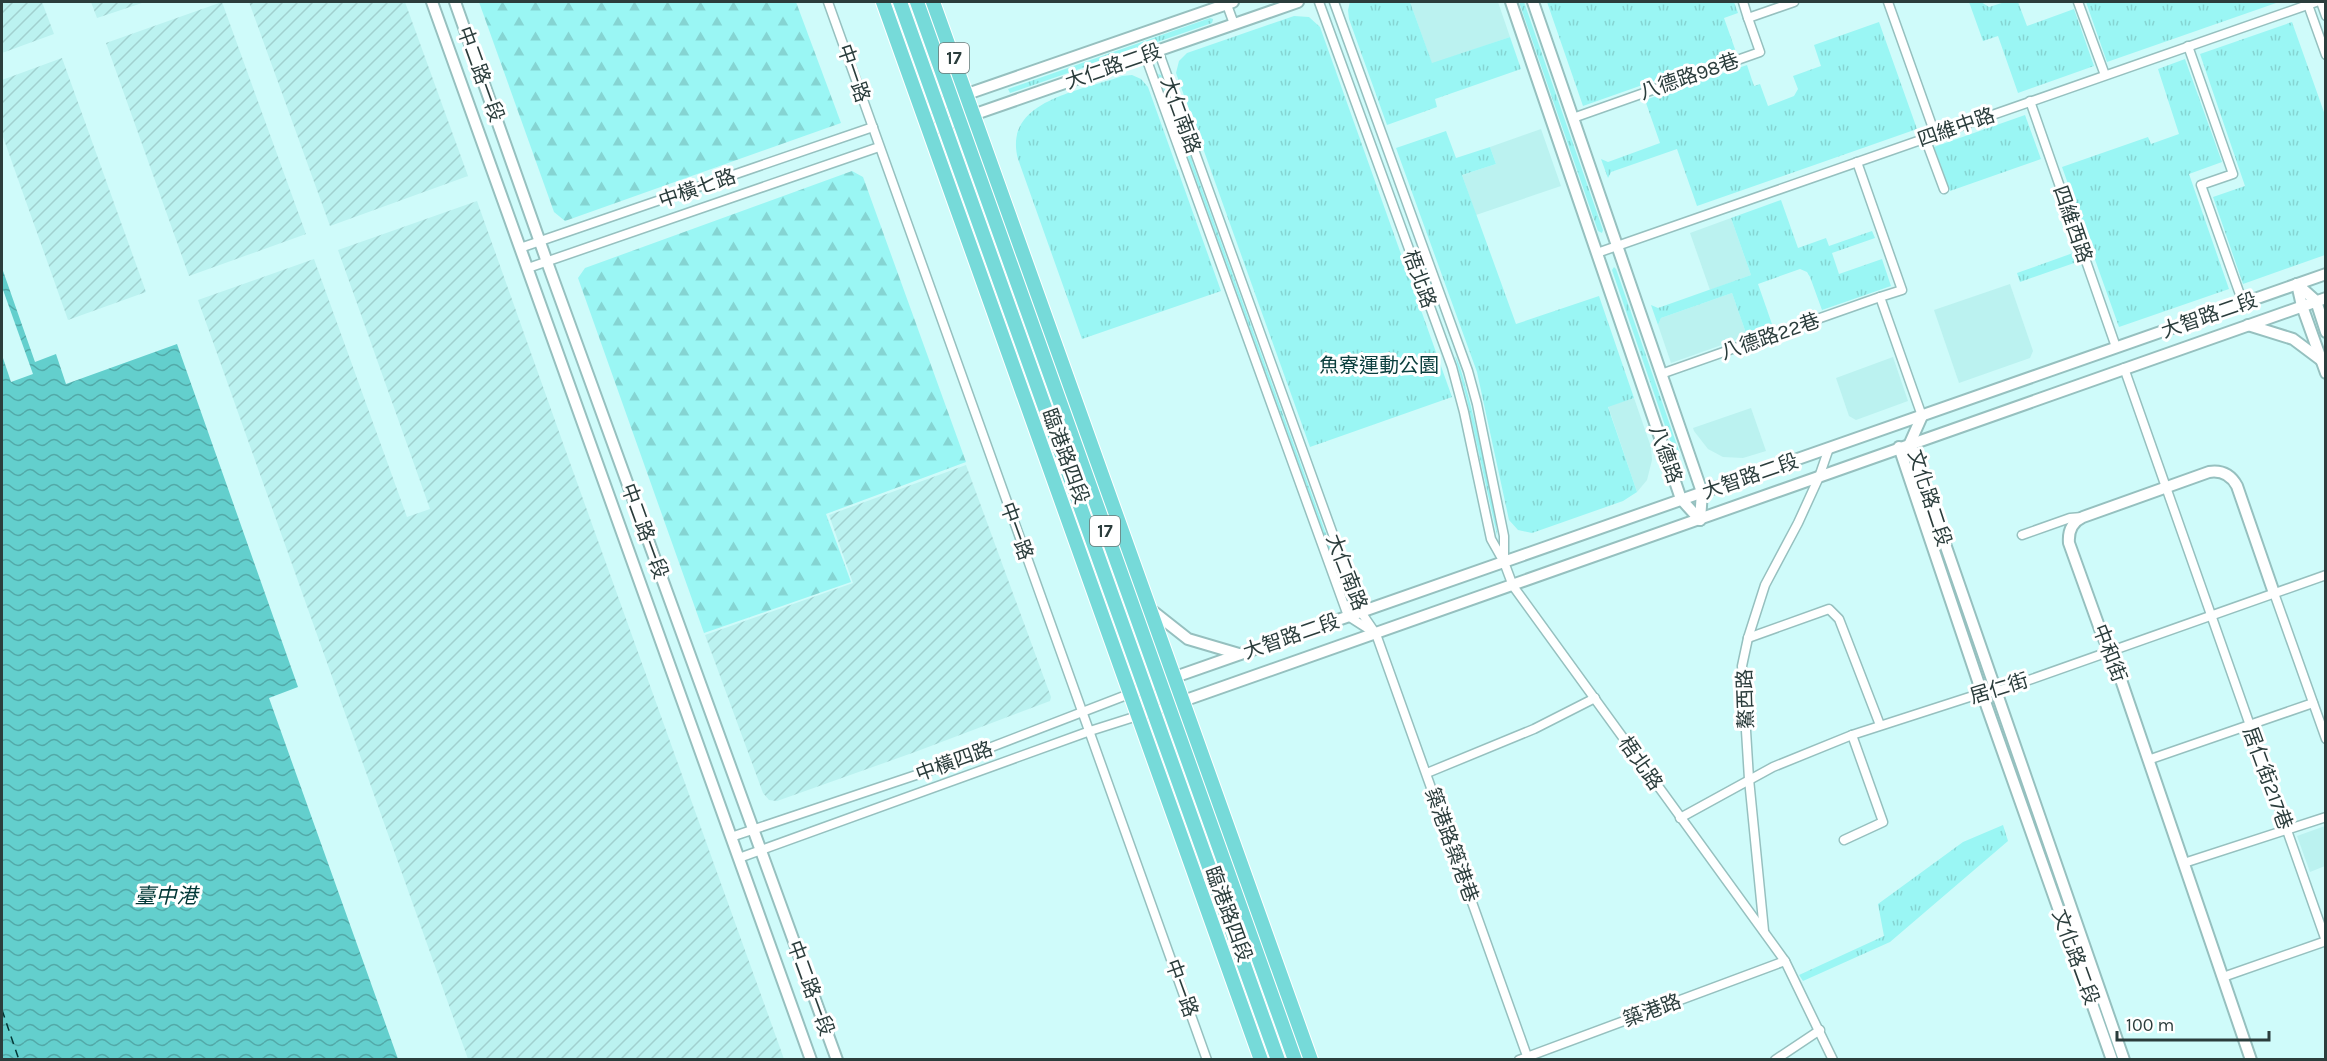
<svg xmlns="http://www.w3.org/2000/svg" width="2327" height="1061" font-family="Karla,'Noto Sans TC',sans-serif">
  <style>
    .built { fill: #bbf2f0 }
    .industrial { fill: url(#industrial-furrows) }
    .grass { fill: url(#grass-tufts) }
    .forest { fill: url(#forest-firs) }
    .water { fill: url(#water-waves) }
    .pier { fill: #cffbfa }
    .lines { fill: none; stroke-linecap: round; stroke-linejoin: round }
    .ferry { stroke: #023837; stroke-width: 1.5; stroke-dasharray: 8 6; stroke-linecap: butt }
    .minor-casing { stroke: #96c0bf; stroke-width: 11 }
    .tertiary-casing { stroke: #96c0bf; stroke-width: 14 }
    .primary-casing { stroke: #fff; stroke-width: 16 }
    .minor { stroke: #fff; stroke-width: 8 }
    .tertiary { stroke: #fff; stroke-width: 10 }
    .primary { stroke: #76dad9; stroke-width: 14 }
    .labels { text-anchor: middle; stroke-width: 6; stroke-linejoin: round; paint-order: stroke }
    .shield { fill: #fff; stroke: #6b7776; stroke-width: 1.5 }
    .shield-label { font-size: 18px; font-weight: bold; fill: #2b3d3c }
    .street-label { font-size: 20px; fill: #2b3d3c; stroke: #fff }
    .park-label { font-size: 20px; fill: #0b3f3e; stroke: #fff }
    .water-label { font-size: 21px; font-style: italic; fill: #023837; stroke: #fff }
  </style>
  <defs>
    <pattern id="industrial-furrows" width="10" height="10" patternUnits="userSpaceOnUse" patternTransform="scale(1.5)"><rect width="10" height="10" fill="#bbf2f0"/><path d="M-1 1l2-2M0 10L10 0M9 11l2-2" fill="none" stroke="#a1d0cf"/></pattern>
    <pattern id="grass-tufts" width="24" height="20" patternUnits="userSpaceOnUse" patternTransform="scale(1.5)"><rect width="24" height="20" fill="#9af6f4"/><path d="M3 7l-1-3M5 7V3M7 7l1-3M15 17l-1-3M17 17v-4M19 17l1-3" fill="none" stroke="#85d4d2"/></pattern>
    <pattern id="forest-firs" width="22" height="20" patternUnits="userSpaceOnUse" patternTransform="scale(1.5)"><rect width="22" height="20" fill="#9af6f4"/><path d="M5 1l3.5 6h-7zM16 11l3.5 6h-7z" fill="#85d4d2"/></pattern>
    <pattern id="water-waves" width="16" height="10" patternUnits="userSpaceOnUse" patternTransform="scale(1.5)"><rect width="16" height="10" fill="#63cfcd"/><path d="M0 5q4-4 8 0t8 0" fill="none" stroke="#52a9a8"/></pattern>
  </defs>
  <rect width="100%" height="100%" fill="#cffbfa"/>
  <g class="built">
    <path d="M1410,2h88l12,35 -78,27z"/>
    <path d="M1541,129l20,57 -85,29 -14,-40 34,-11 -6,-17z"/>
    <path d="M1731,218l20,57 -41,15 -20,-57z"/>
    <path d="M2010,284l23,67 -3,7 -71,25 -25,-73z"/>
    <path d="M1732,293l15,43 -76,27 -13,-38 3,-7z"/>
    <path d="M1893,357l15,44 -52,19 -7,-4 -13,-38z"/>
    <path d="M1634,398l17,49 1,13 -5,20 -10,12 -29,-86z"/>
    <path d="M1751,408l15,43 -23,7 -20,-1 -15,-8 -14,-18 -1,-3z"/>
    <path d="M2325,826v40l-15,6 -13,-36z"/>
  </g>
  <g class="industrial">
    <path d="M2,2h40l12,32 -52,19z"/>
    <path d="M91,2h54l-48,16z"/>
    <path d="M222,2l84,232 -117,42 -83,-233z"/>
    <path d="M249,2h156l63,174 -138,50z"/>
    <path d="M62,58l84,234 -78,28 -66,-186v-54z"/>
    <path d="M477,201l92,259 215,599h-316l-270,-759 116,-41 93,258 23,-8 -92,-259z"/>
    <path d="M966,465l85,232 -1,4 -135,51 -138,49 -8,-1 -6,-7 -58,-158 148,-52 -24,-68z"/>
  </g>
  <g class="grass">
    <path d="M1350,2h60l22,61 78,-26 11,32 -86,30 2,8 -50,18 -38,-106 -1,-9z"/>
    <path d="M1519,2h5l79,228 -1,3 -4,-2z"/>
    <path d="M1547,2h187l4,11 -14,5 12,34 -153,54z"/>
    <path d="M1969,2h12l8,5 16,-5h13l9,24 47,-17 20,57 -76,27 -20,-57 -15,5z"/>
    <path d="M2086,2h193l-172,60z"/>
    <path d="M1294,16l15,1 11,10 132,370 -142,50 -134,-374 3,-12 8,-8z"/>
    <path d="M1210,18l3,1 -1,4 -202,70 -2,-4z"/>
    <path d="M1879,22l38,107 -220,77 -20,-57 -66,23 -3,6 -7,-19 7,3 52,-19 -15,-43 102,-35 7,21 6,-2 8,22 26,-10 4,-7 -5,-13 28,-10 -7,-21z"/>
    <path d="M2292,22l33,93v140l-82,29 -30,-87 32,-11 -45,-132z"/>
    <path d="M2185,59l37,103 -33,12 40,115 -110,38 -57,-160 86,-30 3,7 28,-10 -21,-65z"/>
    <path d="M1158,74l3,1 184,512 -2,-1z"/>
    <path d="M1132,75l9,4 7,8 73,204 -139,48 -64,-180c-16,-59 64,-68 104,-83z"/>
    <path d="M2025,115l16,44 -91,32 -16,-44z"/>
    <path d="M1446,131l10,27 34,-11 6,17 -34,11 54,149 83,-28 35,102 -26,9 29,85 -14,9 -91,32 -14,-3 -9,-10 -32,-148 -81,-224z"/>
    <path d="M1781,200l17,48 28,-10 3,8 43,-15 3,7 -43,15 7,21 43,-15 9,27 -69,24 -12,-33 -3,-5 -7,-3 -42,15 15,43 -26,9 -15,-43 -71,25 -3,7 -7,-20 7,3 93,-33 -20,-57z"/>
    <path d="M2073,253l4,9 -57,20 -3,-9z"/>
    <path d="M1614,267l2,2 63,182 -5,1 -62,-182z"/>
    <path d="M1455,356c9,10 44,165 42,179l-30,-135z"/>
    <path d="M2003,825l5,16 -118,101 -87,39 -4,-6 85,-39 -6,-32 85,-62z"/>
  </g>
  <g class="forest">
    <path d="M479,2h317l45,121 -276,98 -11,-9z"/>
    <path d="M852,171l11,6 103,285 -140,52 25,68 -147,51 -126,-355 7,-10z"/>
  </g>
  <path class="water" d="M2,268l33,94 21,-8 10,30 111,-40 121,343 -29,11 129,361h-396z"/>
  <path class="pier" d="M2,287l31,87 -22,8 -9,-27z"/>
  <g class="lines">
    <path class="ferry" d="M2,1010l17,50"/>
    <defs>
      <g id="minor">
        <path d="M828,2l379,1058"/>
        <path d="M1226,2l8,22"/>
        <path d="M1319,2l133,365 12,45 27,127 13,23 9,24 272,375 48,99"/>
        <path d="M1334,2l134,369 9,33 27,132v25"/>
        <path d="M1743,2l5,16"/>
        <path d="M1888,2l47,132"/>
        <path d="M2078,2l27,73"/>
        <path d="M2307,2l19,53"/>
        <path d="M2321,2l5,14"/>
        <path d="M2188,46l45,128 -32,11 42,118"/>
        <path d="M1158,50l203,562 15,22 151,422"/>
        <path d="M1145,55l203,561 25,16"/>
        <path d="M2030,101l86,246"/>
        <path d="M1573,118l187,-66 -12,-34 46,-16"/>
        <path d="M1925,138l19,51"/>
        <path d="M1857,162l45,128 -22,7 42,119"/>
        <path d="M520,248l353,-121"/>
        <path d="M1597,253l719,-251"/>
        <path d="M528,268l351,-121"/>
        <path d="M2124,368l202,573"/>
        <path d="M1661,374l219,-77"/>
        <path d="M2022,535l48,-17 12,-1"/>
        <path d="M2274,593l52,146"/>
        <path d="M1748,638l81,-29 10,10 41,106"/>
        <path d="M2148,760l165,-57"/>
        <path d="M1427,773l107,-44 61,-31"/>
        <path d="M1680,818l93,-51 79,-32 130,-42 13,-1 331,-117"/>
        <path d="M731,837l206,-69 226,-87"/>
        <path d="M1844,840l39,-18 -31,-87"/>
        <path d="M739,858l351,-127 82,-26"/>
        <path d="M2184,863l142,-46"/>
        <path d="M1764,931l-15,-152 -7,-113 6,-28 17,-53 33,-62 21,-46 10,-29"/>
        <path d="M2223,977l103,-36"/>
        <path d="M1519,1060l266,-99"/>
        <path d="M1775,1060l45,-30"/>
      </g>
      <g id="tertiary">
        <path d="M432,2l379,1058"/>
        <path d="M455,2l92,260 290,798"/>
        <path d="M1511,2l170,497 19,21"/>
        <path d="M1533,2l169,490 -2,28"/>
        <path d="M921,110l312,-108"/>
        <path d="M938,127l360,-125"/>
        <path d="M2297,284l5,22 24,67"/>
        <path d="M2297,284l19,17 10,31"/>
        <path d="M2248,325l45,14 28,21"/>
        <path d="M1922,416l-12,27 214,617"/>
        <path d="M1899,447l83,246 130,367"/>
        <path d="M1150,609l38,30 51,15"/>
        <path d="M1175,677l1151,-403"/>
        <path d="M1183,701l1143,-403"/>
        <path d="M2251,1060l-133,-389 -17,-39 -32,-89c-1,-12 3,-21 14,-26l126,-45c13,-2 22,3 28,14l37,107"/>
      </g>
      <g id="primary">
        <path d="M883,2l378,1058"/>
        <path d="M900,2l378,1058"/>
        <path d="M917,2l378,1058"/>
        <path d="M933,2l378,1058"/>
      </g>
    </defs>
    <use href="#minor" class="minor-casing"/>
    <use href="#tertiary" class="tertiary-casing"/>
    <use href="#primary" class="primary-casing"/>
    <use href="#minor" class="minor"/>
    <use href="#tertiary" class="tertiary"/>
    <use href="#primary" class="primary"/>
  </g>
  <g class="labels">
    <g class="shield">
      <rect x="939" y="43" width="30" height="30" rx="4.5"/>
      <rect x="1090" y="516" width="30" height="30" rx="4.5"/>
    </g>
    <g class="shield-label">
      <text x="954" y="64">17</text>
      <text x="1105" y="537">17</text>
    </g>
    <g class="street-label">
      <text transform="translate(1113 66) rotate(-19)" y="7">大仁路二段</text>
      <text transform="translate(854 73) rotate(71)" y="7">中一路</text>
      <text transform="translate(481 74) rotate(70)" y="7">中二路一段</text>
      <text transform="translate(1689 76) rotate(-19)" y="7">八德路98巷</text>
      <text transform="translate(1181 115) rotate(70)" y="7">大仁南路</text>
      <text transform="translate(1956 127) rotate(-19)" y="7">四維中路</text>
      <text transform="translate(697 188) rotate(-19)" y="7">中橫七路</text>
      <text transform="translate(2073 224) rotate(71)" y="7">四維西路</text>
      <text transform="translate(1420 279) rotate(70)" y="7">梧北路</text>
      <text transform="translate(2209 315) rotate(-19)" y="7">大智路二段</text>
      <text transform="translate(1770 336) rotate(-19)" y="7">八德路22巷</text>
      <text transform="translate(1666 454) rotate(71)" y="7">八德路</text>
      <text transform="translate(1066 456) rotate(70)" y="7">臨港路四段</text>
      <text transform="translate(1750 476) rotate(-19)" y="7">大智路二段</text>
      <text transform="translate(1930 498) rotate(72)" y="7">文化路二段</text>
      <text transform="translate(645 531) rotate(70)" y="7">中二路一段</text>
      <text transform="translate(1017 531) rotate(70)" y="7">中一路</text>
      <text transform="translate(1347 572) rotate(69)" y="7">大仁南路</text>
      <text transform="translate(1291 636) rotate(-19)" y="7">大智路二段</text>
      <text transform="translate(2110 653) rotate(69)" y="7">中和街</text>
      <text transform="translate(1999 688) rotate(-17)" y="7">居仁街</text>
      <text transform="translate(1745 699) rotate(-92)" y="7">鰲西路</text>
      <text transform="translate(954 761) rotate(-20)" y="7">中橫四路</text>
      <text transform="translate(1641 763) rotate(55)" y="7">梧北路</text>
      <text transform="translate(2268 778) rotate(70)" y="7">居仁街217巷</text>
      <text transform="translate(1452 845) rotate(70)" y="7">築港路築港巷</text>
      <text transform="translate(1229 914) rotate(70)" y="7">臨港路四段</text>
      <text transform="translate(2076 957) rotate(70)" y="7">文化路二段</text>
      <text transform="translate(811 988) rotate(70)" y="7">中二路一段</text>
      <text transform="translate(1182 988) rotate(70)" y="7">中一路</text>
      <text transform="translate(1652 1010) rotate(-20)" y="7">築港路</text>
    </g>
    <g class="park-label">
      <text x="1379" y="372">魚寮運動公園</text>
    </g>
    <g class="water-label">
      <text x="166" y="903">臺中港</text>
    </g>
  </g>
  <rect width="2327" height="1061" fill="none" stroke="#2b3d3c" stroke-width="6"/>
  <path d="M2117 1031v9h152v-9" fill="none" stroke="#2b3d3c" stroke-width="3"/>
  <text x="2126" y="1031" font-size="18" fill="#2b3d3c" stroke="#ffffff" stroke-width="4.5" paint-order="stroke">100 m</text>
</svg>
